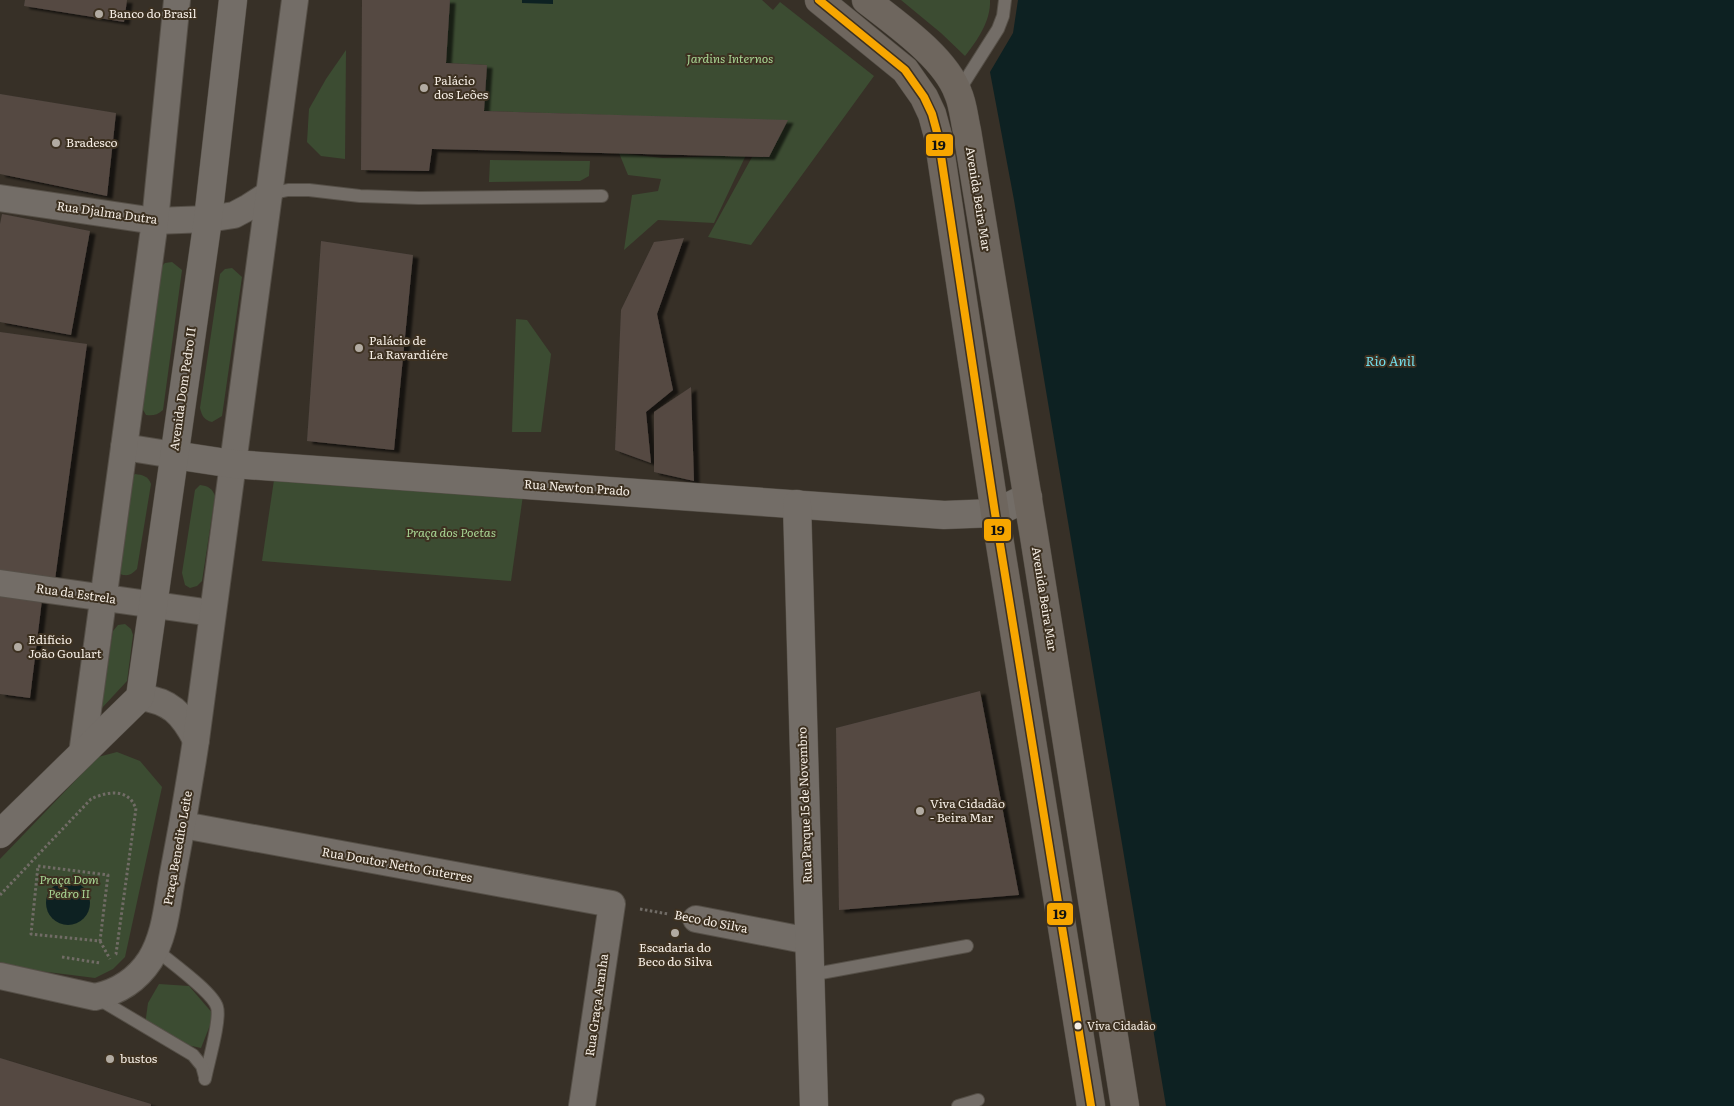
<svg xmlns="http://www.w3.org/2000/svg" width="1734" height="1106" font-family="Literata,serif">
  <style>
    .green { fill: #3c4c32 }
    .water { fill: #0d2122 }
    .building { fill: #544943; filter: url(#shadow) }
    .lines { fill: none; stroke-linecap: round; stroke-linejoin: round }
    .lane-casing { stroke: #554f47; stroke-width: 14 }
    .street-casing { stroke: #554f47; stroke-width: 28 }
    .secondary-casing { stroke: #554f47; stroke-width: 29 }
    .primary-casing { stroke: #554f47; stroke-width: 29 }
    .path { stroke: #716c66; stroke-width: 3; stroke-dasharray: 2.5 2.5; stroke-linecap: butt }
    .lane { stroke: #736d67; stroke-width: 12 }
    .street { stroke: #736d67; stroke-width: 26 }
    .secondary { stroke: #736d67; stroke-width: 28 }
    .primary { stroke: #6e665e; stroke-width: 28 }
    .bus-1-casing { stroke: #3d3121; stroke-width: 11 }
    .bus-1 { stroke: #f7a600; stroke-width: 8 }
    .poi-dot { fill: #b2aba2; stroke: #3d3121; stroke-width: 2 }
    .bus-dot { fill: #f5ede4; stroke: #3d3121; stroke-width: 2 }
    .labels { text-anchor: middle; stroke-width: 4; stroke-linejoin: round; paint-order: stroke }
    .bus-label { font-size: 11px; fill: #f5ede4; stroke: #3d3121; text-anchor: start }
    .poi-label { font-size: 12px; fill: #f5ede4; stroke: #3d3121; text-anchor: start }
    .park-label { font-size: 12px; font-style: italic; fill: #a8d593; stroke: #3d3121 }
    .street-label { font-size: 12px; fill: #f5ede4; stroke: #3d3121 }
    .water-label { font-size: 14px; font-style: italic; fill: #73deec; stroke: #3d3121 }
    .line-badge { stroke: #3d3121; stroke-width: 2 }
    .pale-badge-label { font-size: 14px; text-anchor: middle; font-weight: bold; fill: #111 }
  </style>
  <defs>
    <filter id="shadow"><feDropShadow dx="5.5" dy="3" stdDeviation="1" flood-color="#0009"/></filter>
  </defs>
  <rect width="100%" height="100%" fill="#373027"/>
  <g class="green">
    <path d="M450,0h312l11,10 7,-8 94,74 -123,169 -43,-8 44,-80h17l18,-36 -303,-10 3,-46 -41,-2z"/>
    <path d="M901,0h89c1,20 -12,40 -25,56l-24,-23z"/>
    <path d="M346,50l-1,109 -24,-3 -14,-14 2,-33 17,-30z"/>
    <path d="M619,153l44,5 83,-3 -32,68 -56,-3 -34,30 8,-55 26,-4 3,-12 -33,-4z"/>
    <path d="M490,160l100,1 -1,15 -9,5 -91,1z"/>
    <path d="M172,262l10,8 -19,140c-6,5 -10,6 -17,5l-4,-7 18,-140 5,-5z"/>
    <path d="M232,268l10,9 -20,139 -10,6c-8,-2 -10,-6 -12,-14l20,-134 5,-5z"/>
    <path d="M516,319l11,1 24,34 -10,78h-29z"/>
    <path d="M135,474c8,1 13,2 16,10l-14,85c-5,5 -9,8 -17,5l-2,-6 13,-90z"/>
    <path d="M274,480l249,15 -12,86 -249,-20z"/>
    <path d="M200,485c8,1 12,3 15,11l-13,85 -5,5 -7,2 -5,-3 -3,-12 13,-83z"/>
    <path d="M125,624l6,5 2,6 -6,46 -26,28 12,-78 5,-6z"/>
    <path d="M117,752l23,9 22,26 -37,170 -12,12 -18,9 -95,-12v-107l98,-102z"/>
    <path d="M159,984l30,2 25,29 -13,33 -32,-7 -24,-16 3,-22z"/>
  </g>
  <g class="water">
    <path d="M522,0h31v4l-31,-1z"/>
    <path d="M1018,0h716v1106h-568l-152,-906 -24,-128 23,-39z"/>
    <circle cx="68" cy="903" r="22"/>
  </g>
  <g class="building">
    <path d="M25,0h102l-3,22 -100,-16z"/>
    <path d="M362,0h88l-4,63 41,2 -3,46 304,9 -19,37 -337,-8 -3,22 -68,-1z"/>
    <path d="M0,94l116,19 -9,83 -107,-22z"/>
    <path d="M2,214l88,17 -19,104 -71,-13v-98z"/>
    <path d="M684,238l-27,76 16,76 -27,22 5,51 -36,-13 6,-140 33,-68z"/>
    <path d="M321,241l92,14 -19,195 -87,-9z"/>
    <path d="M0,332l87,12 -33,243 -54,-9z"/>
    <path d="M691,387l3,94 -40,-9v-60z"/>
    <path d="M0,595l42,5 -12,98 -30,-4z"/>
    <path d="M980,691l39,204 -180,15 -3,-182z"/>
    <path d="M0,1058l151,46v2h-151z"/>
  </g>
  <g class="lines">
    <defs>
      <g id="lane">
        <path d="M958,92l40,-63 5,-13 2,-16"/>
        <path d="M269,194l19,-4h21l51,6 59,2 183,-2"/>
        <path d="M155,949c14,12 58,43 62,58 4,13 -9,56 -12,72"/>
        <path d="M810,975l157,-29"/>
        <path d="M97,998l96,57 9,11 3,11"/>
        <path d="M958,1106l20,-6"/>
      </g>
      <g id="street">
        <path d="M0,198l155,23 53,-2 26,-4 15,-8 20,-13"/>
        <path d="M124,447l50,8"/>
        <path d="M0,583l212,30"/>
        <path d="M140,697c30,4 42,16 56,43"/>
        <path d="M82,754l73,-533 22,-221"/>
        <path d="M183,825l429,79 -30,202"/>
        <path d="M696,919l113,22"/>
        <path d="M0,976l95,21c23,-5 42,-17 55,-37 15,-24 17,-54 22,-81 9,-46 17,-92 24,-139l99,-740"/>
      </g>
      <g id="secondary">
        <path d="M174,455l59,9 711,51 51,-2 33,-16"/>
        <path d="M797,504l17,602"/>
        <path d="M0,834l140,-137 68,-478 25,-219"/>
      </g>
      <g id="primary">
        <path d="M819,0l86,70 19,27 8,17 6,22 57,377 96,593"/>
        <path d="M866,0c29,23 79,57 92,93 5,11 6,25 9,38l67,405 91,570"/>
      </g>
    </defs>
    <use href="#lane" class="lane-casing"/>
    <use href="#street" class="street-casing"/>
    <use href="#secondary" class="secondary-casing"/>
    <use href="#primary" class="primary-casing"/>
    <g class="path">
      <path d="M38,866l70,9 -8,66 -69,-7z"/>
      <path d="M0,895l91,-96c10,-5 28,-10 38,-1 3,2 5,7 7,10l-20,146 -2,1"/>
      <path d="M640,909l28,5"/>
      <path d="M100,941l10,18"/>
      <path d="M62,957l38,6"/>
    </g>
    <use href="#lane" class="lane"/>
    <use href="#street" class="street"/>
    <use href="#secondary" class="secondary"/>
    <use href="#primary" class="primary"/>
    <defs>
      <path id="bus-1" d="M819,0l86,70 19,27 8,17 6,22 57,377 96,593"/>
    </defs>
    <use href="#bus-1" class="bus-1-casing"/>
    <use href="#bus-1" class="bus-1"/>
  </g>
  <g class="poi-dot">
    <circle cx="99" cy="14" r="5"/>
    <circle cx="424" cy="88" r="5"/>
    <circle cx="56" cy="143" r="5"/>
    <circle cx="359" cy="348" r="5"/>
    <circle cx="18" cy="647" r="5"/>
    <circle cx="920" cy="811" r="5"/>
    <circle cx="675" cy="933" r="5"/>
    <circle cx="110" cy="1059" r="5"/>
  </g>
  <circle class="bus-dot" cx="1078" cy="1026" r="4.5"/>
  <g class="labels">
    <g class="bus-label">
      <text x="1087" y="1030">Viva Cidadão</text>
    </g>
    <g class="poi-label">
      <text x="109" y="18">Banco do Brasil</text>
      <text x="434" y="85">Palácio<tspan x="434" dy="14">dos Leões</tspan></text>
      <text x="66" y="147">Bradesco</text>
      <text x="369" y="345">Palácio de<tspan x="369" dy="14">La Ravardiére</tspan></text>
      <text x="28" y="644">Edifício<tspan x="28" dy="14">João Goulart</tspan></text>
      <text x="930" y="808">Viva Cidadão<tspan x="930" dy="14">- Beira Mar</tspan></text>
      <text x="675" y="952" text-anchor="middle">Escadaria do<tspan x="675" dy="14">Beco do Silva</tspan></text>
      <text x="120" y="1063">bustos</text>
    </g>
    <g class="park-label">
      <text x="730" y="63">Jardins Internos</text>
      <text x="451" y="537">Praça dos Poetas</text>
      <text x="69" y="884">Praça Dom<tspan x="69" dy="14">Pedro II</tspan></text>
    </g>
    <g class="street-label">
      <text transform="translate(978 199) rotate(81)" y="4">Avenida Beira Mar</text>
      <text transform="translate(107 213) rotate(8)" y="4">Rua Djalma Dutra</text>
      <text transform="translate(183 389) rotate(-82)" y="4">Avenida Dom Pedro II</text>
      <text transform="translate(577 488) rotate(4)" y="4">Rua Newton Prado</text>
      <text transform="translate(76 594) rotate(8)" y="4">Rua da Estrela</text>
      <text transform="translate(1044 599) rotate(81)" y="4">Avenida Beira Mar</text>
      <text transform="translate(805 805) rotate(-92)" y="4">Rua Parque 15 de Novembro</text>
      <text transform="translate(178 848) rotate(-80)" y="4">Praça Benedito Leite</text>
      <text transform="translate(397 865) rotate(10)" y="4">Rua Doutor Netto Guterres</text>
      <text transform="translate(711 922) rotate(11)" y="4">Beco do Silva</text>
      <text transform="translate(597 1005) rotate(-82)" y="4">Rua Graça Aranha</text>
    </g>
    <g class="water-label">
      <text x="1390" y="366">Rio Anil</text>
    </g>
  </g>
  <g class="line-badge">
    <rect x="925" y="133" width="29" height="24" rx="5" fill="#f7a600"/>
    <rect x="983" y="518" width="29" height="24" rx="5" fill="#f7a600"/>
    <rect x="1046" y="902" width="28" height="24" rx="5" fill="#f7a600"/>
  </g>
  <g class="pale-badge-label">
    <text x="939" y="150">19</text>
    <text x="998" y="535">19</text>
    <text x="1060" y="919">19</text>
  </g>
</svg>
